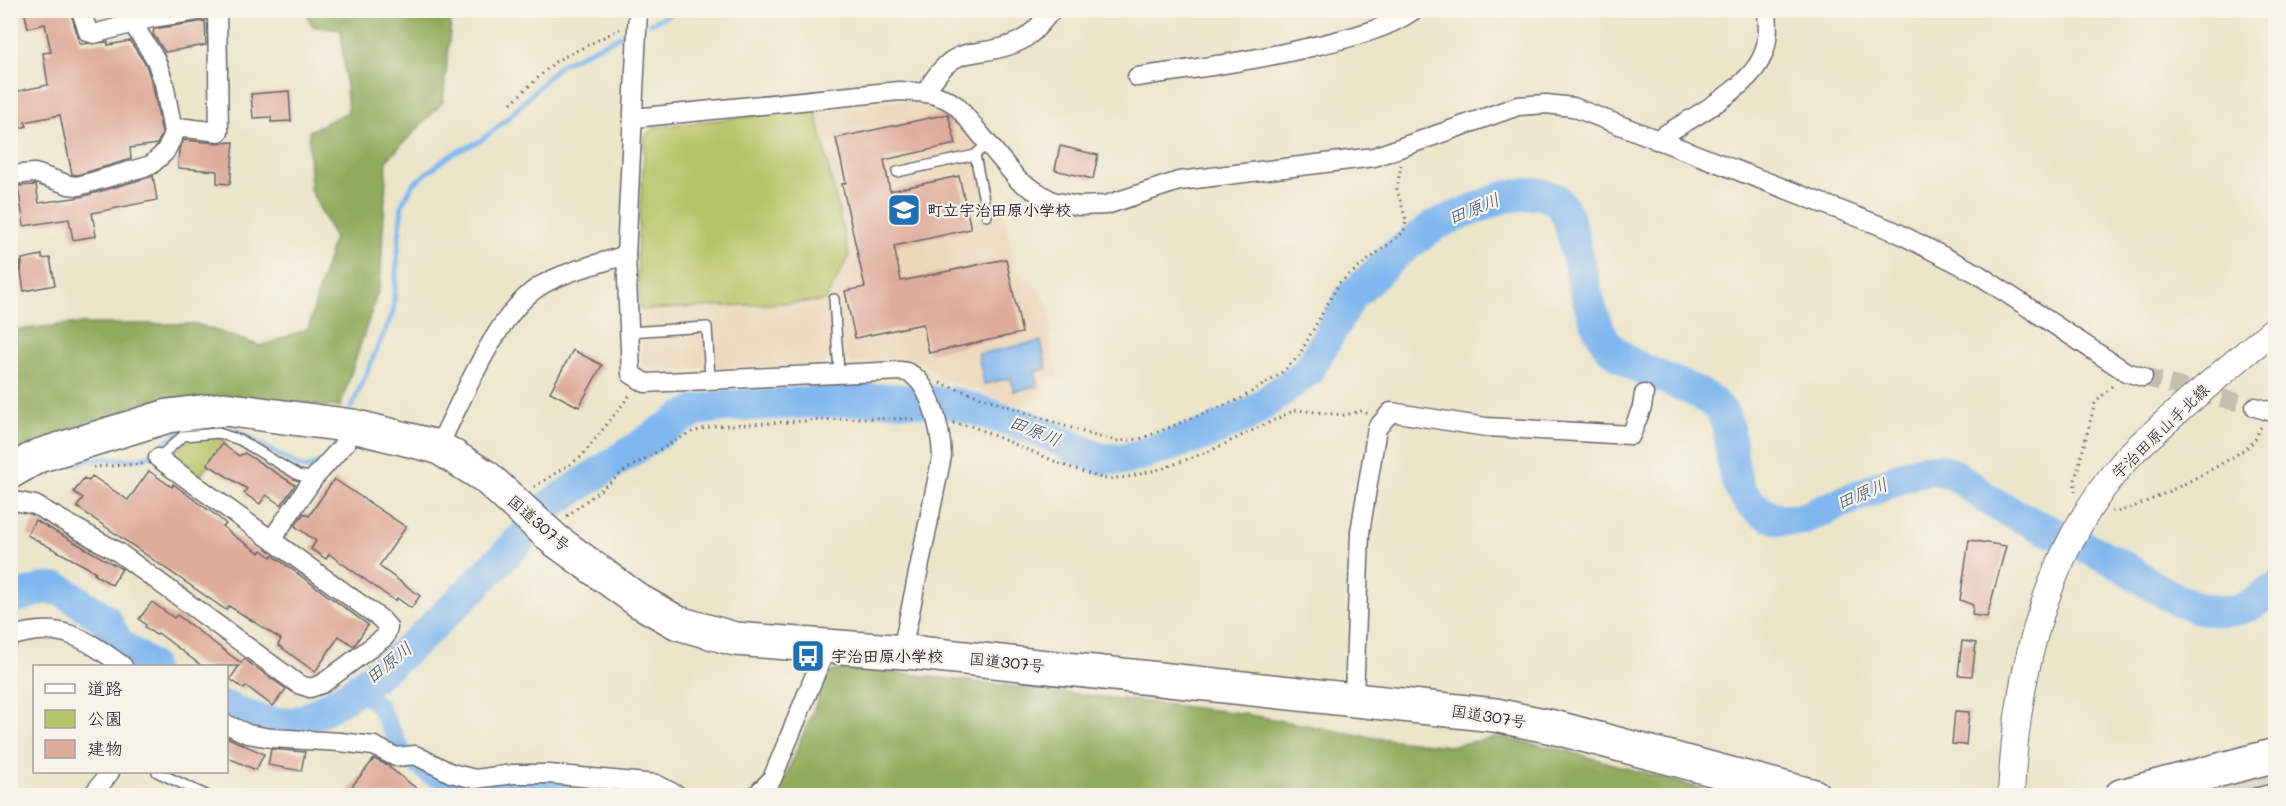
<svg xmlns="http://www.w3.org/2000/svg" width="2286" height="806" font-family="Mali,'Klee One',sans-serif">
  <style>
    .built { fill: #ecd7ba }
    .industrial { fill: #cbc2b8 }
    .green { fill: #b6c568; stroke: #6c7452; stroke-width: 1.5 }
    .forest { fill: #90aa5c; stroke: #59664c; stroke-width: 1.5 }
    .water { fill: #80b7ef; stroke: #516c95; stroke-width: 1.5 }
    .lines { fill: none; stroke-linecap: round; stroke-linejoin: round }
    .stream { stroke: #80b7ef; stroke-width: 5 }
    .canal { stroke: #80b7ef; stroke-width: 18 }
    .river { stroke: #80b7ef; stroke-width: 32 }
    .building { fill: #dfac9b }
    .street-tunnel { stroke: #c3bead; stroke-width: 18; stroke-dasharray: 18 9; stroke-linecap: butt }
    .lane-casing { stroke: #68666d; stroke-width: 12 }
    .street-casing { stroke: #68666d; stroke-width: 21 }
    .secondary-casing { stroke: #68666d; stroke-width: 28 }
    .highway-casing { stroke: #68666d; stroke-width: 36 }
    .path { stroke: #68666d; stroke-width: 3; stroke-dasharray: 1.5 4.5; stroke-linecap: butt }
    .lane { stroke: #fff; stroke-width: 9 }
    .street { stroke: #fff; stroke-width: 18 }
    .secondary { stroke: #fff; stroke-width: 26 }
    .highway { stroke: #fff; stroke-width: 33 }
    .labels { text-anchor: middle; stroke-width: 4.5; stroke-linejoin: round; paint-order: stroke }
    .poi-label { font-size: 16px; font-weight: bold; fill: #22223b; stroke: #f7f3e8; text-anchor: start }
    .street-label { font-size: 16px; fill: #22223b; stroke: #f7f3e8 }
    .water-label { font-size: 18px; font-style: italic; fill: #43567a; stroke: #f7f3e8 }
  </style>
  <rect width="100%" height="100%" fill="#f7f3e8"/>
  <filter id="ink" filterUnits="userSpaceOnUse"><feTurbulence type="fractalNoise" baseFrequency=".0167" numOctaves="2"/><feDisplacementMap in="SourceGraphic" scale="12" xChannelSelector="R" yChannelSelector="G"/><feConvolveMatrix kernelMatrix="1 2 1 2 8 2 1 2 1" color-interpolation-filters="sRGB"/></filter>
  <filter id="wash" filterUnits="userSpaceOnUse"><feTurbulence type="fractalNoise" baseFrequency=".008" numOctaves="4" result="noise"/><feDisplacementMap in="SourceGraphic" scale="24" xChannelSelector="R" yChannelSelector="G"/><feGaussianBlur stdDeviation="1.35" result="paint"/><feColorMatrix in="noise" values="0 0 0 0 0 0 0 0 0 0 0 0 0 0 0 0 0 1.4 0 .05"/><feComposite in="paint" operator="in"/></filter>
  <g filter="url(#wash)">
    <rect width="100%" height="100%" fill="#ebe5c9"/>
    <path class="built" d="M920,98l32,11 22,25 -3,3 13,21 10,48 8,1 14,66 21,14 12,20 3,27 -3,1 9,43 -13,2 3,18 -33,6 -75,-27 -17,-16 -71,2 -9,-7h-5l-11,2 -4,7 -173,5 -7,-6 -6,-111 8,-116 9,-10z"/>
    <path class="industrial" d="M2275,767v28l-105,1z"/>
    <g class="green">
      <path d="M815,109l34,147 -24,45 -185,9 -3,-57 8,-116 9,-10z"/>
      <path d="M217,436l9,6 -28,37 -21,-20 -4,-9 20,-12z"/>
    </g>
    <g class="forest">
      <path d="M306,11h146l-9,91 -56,58 -7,125 -40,122 -154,-9 -175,63 -1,-130 59,-7h127l65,22 47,-17 26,-92 -24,-48 -1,-58 39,-19 -7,-82 -29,-4z"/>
      <path d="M847,667l392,46 136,25 74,8 51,-9 63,13 160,45h-949l5,-3 50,-119z"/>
    </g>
    <path class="water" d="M1041,341l6,28 -12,3 3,14 -24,5 -3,-13 -27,6 -6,-30z"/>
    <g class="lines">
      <g class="stream">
        <path d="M650,23l30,-13"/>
        <path d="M351,408l42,-96 9,-108 11,-20 37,-29 30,-14 26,-21 54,-55 66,-32"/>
        <path d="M201,428l37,4 63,35 7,1 10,-5"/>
        <path d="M36,475c21,-7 42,-14 64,-16 15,-1 29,3 43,-1 17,-4 24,-24 43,-28"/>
        <path d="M10,560c9,-20 -4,-66 9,-78"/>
      </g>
      <g class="canal">
        <path d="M356,688l22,17 23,43"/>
        <path d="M415,764l14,11 31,12 96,-1 102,10"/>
      </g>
      <g class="river">
        <path d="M551,504l132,-87 16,-7 26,-4 166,-7 66,5 76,24 67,31h26l83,-26 44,-21 55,-41 43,-74 46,-44 38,-28 69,-28 33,-4 19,6 11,15c10,33 21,111 44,134 11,11 24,18 38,24 20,9 55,20 69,35 24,28 0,74 41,103 14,10 26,11 43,9l110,-46c40,-14 53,14 85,32 36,20 74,34 111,53 37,19 71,53 115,53 23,0 35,-10 53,-24"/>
        <path d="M10,599l33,-10h17l45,30 14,25 31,22"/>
        <path d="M226,707c21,9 43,19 66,16 14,-2 26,-11 38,-17 73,-43 132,-109 192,-168"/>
      </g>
    </g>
    <g id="blocks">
      <g class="building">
        <path d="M24,10h46l10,34 28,-2v3l22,-4 16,24 7,21 9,48 -5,10 -27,4 1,11 -54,16 -5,-1 -12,-59 -35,7 2,4 -17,6v-45l4,5 34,-7 -5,-32 8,-1 -6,-28 -17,4z"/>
        <path d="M205,21l1,24 -41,7 -12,-18 1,-5z"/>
        <path d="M289,91l2,30 -20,1v-5l-18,1 -2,-24z"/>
        <path d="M948,114l8,30 -72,16 6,31 69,-15 12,53 -77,17 7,35 105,-22 16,74 -93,20 -6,-29 -68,14 -10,-47 20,-4 -23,-103 4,-1 -10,-45z"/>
        <path d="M184,140l34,3 16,-1 -4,42 -13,-1v-12l-39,-3 1,-19z"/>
        <path d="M1060,146l38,9 -5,24 -38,-9z"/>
        <path d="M153,176l4,24 -65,13 4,23 -23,4 -4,-21 -45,7 -6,-40 18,-1 3,18 42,-6z"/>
        <path d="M42,255v4l8,-1 5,27 -31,6 -3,-19 1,-13z"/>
        <path d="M573,350l29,15 -23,42 -29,-15z"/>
        <path d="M222,444l17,12 6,-3 50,32 -14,20 -15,-10 -6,9 -16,-11 3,-4 -40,-25z"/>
        <path d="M149,471l23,16 1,-3 45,33 8,7 -3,3 14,11 23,15 2,-3 9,7 1,-2 96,70 -14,21 -15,-10 -24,36 -37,-27 3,-6 -52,-33 -3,4 -149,-103 6,-9 -9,-6 10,-14 5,3 3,-5 36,24z"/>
        <path d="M334,479l72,48 -27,39 41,30 -9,12 -14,-10 -2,3 -66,-47 -3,5 -15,-10 5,-8 -21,-15 9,-13 5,3z"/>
        <path d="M35,520l87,49 -10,16 -18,-11 2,-2 -69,-37z"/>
        <path d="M1969,540l37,6 -19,71 -15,-2 1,-10 -13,-5z"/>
        <path d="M152,602l22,16 3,-3 64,48 3,-4 42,30 -13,17 -27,-20 -2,3 -14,-10 9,-13h-37l-44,-33 -2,2 -11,-8 1,-2 -7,-6z"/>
        <path d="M1962,641l14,2 -4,33 -14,-1z"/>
        <path d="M1955,711l14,1 -3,33 -14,-1z"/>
        <path d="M226,737l38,17 -8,16 -30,-13z"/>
        <path d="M271,749l34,3 -4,19 -33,-6z"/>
        <path d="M374,759l11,5 40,31h-80z"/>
      </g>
    </g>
  </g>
  <g filter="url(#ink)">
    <use href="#blocks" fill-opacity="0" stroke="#68666d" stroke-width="1.5"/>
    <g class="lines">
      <path class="street-tunnel" d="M2143,377l112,30"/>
      <defs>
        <g id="lane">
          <path d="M975,155l12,61"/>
          <path d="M897,172l78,-17 12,-11"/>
          <path d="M834,299l5,74"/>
          <path d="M628,332l79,-5 3,52"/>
          <path d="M158,458l25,-22 35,-3 22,7 58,35 16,3"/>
          <path d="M157,772l51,24"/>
          <path d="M2243,796l33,-8"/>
        </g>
        <g id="street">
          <path d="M81,10l7,22 6,2 58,-16 52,-8"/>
          <path d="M638,10l-12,245 5,119 14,9 256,-12c29,2 40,61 41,85l-40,195"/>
          <path d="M133,24l23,36 8,23 9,49"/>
          <path d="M1137,77c61,-9 122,-17 182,-32 33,-8 66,-15 95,-35"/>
          <path d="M926,92c31,-55 48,-30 92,-50 15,-7 24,-20 34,-32"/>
          <path d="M634,118l265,-27c22,1 40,1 58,15l62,75 33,20 27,5 27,-1 73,-24 195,-24 144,-51 28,-2 27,3 321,124 82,42 150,99 17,5"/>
          <path d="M1656,140c31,-20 96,-51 108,-88 5,-14 4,-27 3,-42"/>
          <path d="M10,175l25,-2 34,12 9,1 73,-21 14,-13 12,-23 9,-1 33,4 -2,-122"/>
          <path d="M10,266h1"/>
          <path d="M2255,407l21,6"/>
          <path d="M438,447c24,-46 58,-134 102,-161 25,-15 59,-22 86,-31"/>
          <path d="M10,500l25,5 83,47 180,132 12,4 12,-4 63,-47 3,-10 -7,-8 -223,-161"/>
          <path d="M272,539l42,-61 33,-37 6,-15"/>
          <path d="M10,637c50,-16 73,0 113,29"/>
          <path d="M1354,698l6,-166 17,-104 14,-16 95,15 145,8 11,-28 2,-13"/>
          <path d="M226,724l22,10 23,4 69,4 34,4 22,11 19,-2 36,18 24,6 38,-5h36l107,10 23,12"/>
          <path d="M92,796l18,-24"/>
          <path d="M755,796l17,-17 54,-131"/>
        </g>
        <path id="secondary" d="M2011,796c5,-119 32,-240 111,-332 10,-13 24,-24 36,-35 38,-35 78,-68 118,-101"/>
        <g id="highway">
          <path d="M10,472l28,-16 130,-40 56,-7 129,17 85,21 48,30 69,63 84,61 39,22 57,16 183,14 577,62 58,12 261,69"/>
          <path d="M2121,796l155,-41"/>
        </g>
      </defs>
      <use href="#lane" class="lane-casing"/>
      <use href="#street" class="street-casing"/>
      <use href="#secondary" class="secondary-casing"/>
      <use href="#highway" class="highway-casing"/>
      <g class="path">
        <path d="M511,103l45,-42 64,-32"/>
        <path d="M940,383l155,53 23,5 22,-2 100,-40 39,-24 19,-18 41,-74 65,-51 2,-12 -9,-31 4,-24"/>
        <path d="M953,423l21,4 92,39 38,13 24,-2 36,-9 48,-18 83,-40 49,5 18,-4 6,3"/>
        <path d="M93,467l50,-3"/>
        <path d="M534,487l47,-30 49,-62"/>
        <path d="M2075,492v-12l20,-77 18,-18"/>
        <path d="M2112,512c19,2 125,-53 140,-69 4,-4 6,-11 9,-16"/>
        <path d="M567,516l60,-47 62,-36 24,-7 145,-8 59,1"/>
      </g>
      <use href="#lane" class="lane"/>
      <use href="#street" class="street"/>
      <use href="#secondary" class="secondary"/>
      <use href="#highway" class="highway"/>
    </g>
  </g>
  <defs>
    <symbol id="school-square" viewBox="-11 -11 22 22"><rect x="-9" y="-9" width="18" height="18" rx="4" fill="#1f6fb2" stroke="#f7f3e8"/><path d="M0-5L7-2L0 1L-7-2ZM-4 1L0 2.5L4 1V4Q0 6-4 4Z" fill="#fff"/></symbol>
    <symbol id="bus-square" viewBox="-11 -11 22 22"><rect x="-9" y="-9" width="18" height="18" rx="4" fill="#1f6fb2" stroke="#f7f3e8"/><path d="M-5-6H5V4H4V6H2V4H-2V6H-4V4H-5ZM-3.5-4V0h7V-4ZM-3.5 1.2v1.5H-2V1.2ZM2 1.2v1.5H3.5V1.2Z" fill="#fff"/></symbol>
  </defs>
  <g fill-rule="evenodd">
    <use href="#school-square" x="885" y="191" width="38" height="38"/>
    <use href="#bus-square" x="789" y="637" width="38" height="38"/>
  </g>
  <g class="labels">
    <g class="poi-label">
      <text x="927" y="216">町立宇治田原小学校</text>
      <text x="831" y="662">宇治田原小学校</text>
    </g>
    <g class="street-label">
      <text transform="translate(2160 431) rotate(-44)" y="6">宇治田原山手北線</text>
      <text transform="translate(539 523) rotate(41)" y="6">国道307号</text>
      <text transform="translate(1007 662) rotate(6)" y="6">国道307号</text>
      <text transform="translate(1489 716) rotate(9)" y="6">国道307号</text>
    </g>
    <g class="water-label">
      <text transform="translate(1474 209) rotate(-22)" y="6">田原川</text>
      <text transform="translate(1035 431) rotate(22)" y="6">田原川</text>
      <text transform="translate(1862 494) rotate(-23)" y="6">田原川</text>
      <text transform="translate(389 663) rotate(-39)" y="6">田原川</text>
    </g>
  </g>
  <rect width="2286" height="806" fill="none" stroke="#f7f3e8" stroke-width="36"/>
  <rect x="33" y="665" width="195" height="108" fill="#f7f3e8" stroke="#a29fa3" stroke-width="1.5"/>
  <rect x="45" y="684" width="30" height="9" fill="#ffffff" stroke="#a29fa3" stroke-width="1.5"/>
  <text x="87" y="695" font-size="18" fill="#22223b">道路</text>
  <rect x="45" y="710" width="30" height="18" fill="#b6c568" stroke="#a29fa3" stroke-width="1.5"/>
  <text x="87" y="725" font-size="18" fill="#22223b">公園</text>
  <rect x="45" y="740" width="30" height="18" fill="#dfac9b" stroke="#a29fa3" stroke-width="1.5"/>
  <text x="87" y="755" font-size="18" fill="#22223b">建物</text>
</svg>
